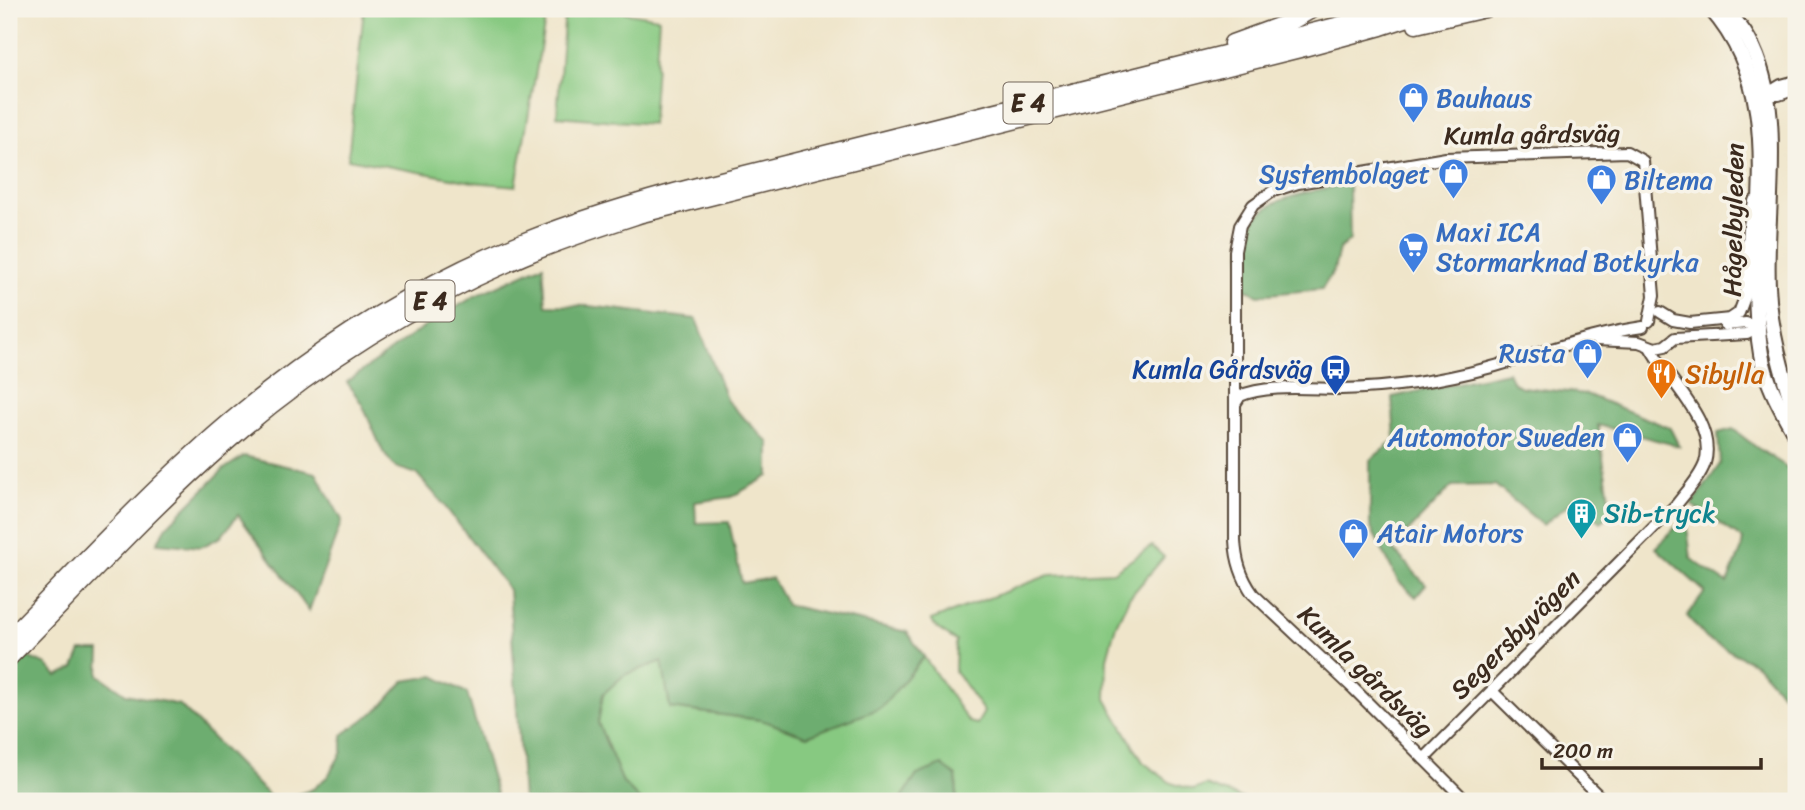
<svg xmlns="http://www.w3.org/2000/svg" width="1805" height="810" font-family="Sriracha,sans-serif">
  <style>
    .green { fill: #87c981; stroke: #617a50; stroke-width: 2 }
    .forest { fill: #6dad6f; stroke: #546c46; stroke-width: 2 }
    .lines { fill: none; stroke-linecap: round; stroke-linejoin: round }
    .minor-casing { stroke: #564638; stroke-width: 14 }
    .major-casing { stroke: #564638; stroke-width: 18 }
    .highway-casing { stroke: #564638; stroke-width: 19 }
    .minor { stroke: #fff; stroke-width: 10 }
    .major { stroke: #fff; stroke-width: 14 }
    .highway { stroke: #fff; stroke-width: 16 }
    .labels { text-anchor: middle; stroke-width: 7; stroke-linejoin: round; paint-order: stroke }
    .shield { fill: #f7f3e8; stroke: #73665b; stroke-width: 2 }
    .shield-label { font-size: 24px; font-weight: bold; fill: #3b2a1e }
    .shop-label { font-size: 26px; fill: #366cbe; stroke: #f7f3e8; text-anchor: start }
    .street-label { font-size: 26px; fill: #3b2a1e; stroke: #f7f3e8 }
    .transit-label { font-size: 26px; fill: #164399; stroke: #f7f3e8; text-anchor: end }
    .food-label { font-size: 26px; fill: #c56008; stroke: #f7f3e8; text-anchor: start }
    .culture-label { font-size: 26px; fill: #0d838f; stroke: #f7f3e8; text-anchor: start }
  </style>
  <rect width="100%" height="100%" fill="#f7f3e8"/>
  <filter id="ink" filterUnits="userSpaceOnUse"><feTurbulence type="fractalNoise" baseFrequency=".0143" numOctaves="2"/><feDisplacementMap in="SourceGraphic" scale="14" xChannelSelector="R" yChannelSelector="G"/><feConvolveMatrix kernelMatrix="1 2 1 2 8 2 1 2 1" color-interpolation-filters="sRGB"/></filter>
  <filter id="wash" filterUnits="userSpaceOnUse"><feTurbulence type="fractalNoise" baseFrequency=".00686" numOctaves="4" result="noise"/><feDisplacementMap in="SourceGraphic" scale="28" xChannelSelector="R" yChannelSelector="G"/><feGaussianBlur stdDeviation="1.57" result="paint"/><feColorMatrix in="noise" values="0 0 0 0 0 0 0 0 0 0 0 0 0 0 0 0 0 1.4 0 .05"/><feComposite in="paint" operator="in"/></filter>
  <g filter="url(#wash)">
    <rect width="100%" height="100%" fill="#efe5ca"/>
    <g class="green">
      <path d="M364,9h183l-31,177 -43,-4 -125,-23z"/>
      <path d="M565,9h40l54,9 -7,106 -95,-8z"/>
      <path d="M1152,546l12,11 -35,41 -13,27 -9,33 -1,41 37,63 28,21 23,7 12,-5 40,15 -2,1h-287l-1,-25 -39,-1 -17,26h-259l-18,-18 -25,-60 5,-29 21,-19 39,-14 7,47 91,12 46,16 74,-28 43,-51 45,65 8,2 7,-12 -29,-41 1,-30 -18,-12 -7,-9 118,-45 64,-3z"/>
    </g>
    <g class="forest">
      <path d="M1341,185l8,1 1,54 -11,9 -5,21 -12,19 -64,6 -15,-7c-1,-17 -4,-38 3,-55 15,-37 62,-40 95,-48z"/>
      <path d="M543,265l3,40 43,1 107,13 31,82 42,42v33l-38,21 -36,5 1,21 33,-1 13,61 30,-5 15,27 120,27 17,25 -43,51 -74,28 -46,-16 -91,-12 -8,-47 -38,14 -21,19 -5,29 25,60 18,18h-118l-14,-211 -69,-90 -23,-26 -22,-7 -12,-15 -21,-48 -15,-22 72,-52 56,-34z"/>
      <path d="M1508,372l5,11 9,4 64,7 84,34 9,18 -81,-21 13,86 -10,11 -26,-23 -32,26 -48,-40 -43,1 -60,62 34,37 -10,12 -18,-16 -28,-55v-66l25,-20 -3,-43z"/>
      <path d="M1733,429l23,18 40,26v236l-39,-44 -50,-26 -20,-23 18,-24 -49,-44 30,-32 5,43 36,24 14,-32 2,-12 -51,-34 28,-41 -2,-31z"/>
      <path d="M244,456l72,17 26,47 -33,91 -71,-96 -17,22 -20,10 -44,-4 10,-17 57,-57z"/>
      <path d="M81,651h19l-1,24 27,19 54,11 89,91 19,2 25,-9 15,-13 14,-24v-17l38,-27 24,-27 30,-5 33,17 30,103 -2,5h-486v-128l16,-17 22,9 10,11 17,-8z"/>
      <path d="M942,765l14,11 1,25h-57l17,-26z"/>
    </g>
  </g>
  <g filter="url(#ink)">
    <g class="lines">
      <defs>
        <g id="minor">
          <path d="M1766,94l15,-9 15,-4"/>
          <path d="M1761,95h18l17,-6"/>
          <path d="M1660,312l13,8 17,3 40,-4 9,-6 6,-16 4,-72 5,-24"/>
          <path d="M1725,325l21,-2 14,4"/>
          <path d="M1596,340l43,2 16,6 10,-2 10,-8 72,-4 11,-7"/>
          <path d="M1235,404l5,-8c25,-12 72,-7 101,-7 50,-1 99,-8 147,-21 52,-14 102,-34 155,-41"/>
          <path d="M1492,691l112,110"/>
          <path d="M1424,759l253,-255c9,-12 23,-26 28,-41 12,-41 -37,-82 -55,-116"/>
          <path d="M1466,801l-112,-112 -101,-95c-12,-17 -17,-33 -18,-54v-289l5,-25 13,-21 20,-14 25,-8 148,-25 181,-6 16,9 11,135 -5,25"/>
          <path d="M1707,801l2,-1"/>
        </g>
        <g id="major">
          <path d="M1711,9c86,97 30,229 50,345 5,30 21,56 35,82"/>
          <path d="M1725,9c8,9 17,19 23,30 39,70 16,170 20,247 2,45 14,87 28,129"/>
        </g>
        <g id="highway">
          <path d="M1416,25l69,-16"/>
          <path d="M1232,43l60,-22 21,-12"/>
          <path d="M9,638c84,-85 165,-175 260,-248 76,-59 161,-110 251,-147 59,-24 119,-42 181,-58l675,-169 23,-7"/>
          <path d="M9,658c72,-72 141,-149 218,-216 88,-77 188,-139 295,-185 39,-17 80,-30 120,-43l662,-166 77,-21 55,-18"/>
        </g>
      </defs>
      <use href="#minor" class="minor-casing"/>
      <use href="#major" class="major-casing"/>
      <use href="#highway" class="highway-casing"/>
      <use href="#minor" class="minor"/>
      <use href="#major" class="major"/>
      <use href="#highway" class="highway"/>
    </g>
  </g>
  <defs>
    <symbol id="shop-pin" viewBox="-11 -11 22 30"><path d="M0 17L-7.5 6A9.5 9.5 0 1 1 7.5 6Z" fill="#3f7fe0" stroke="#f7f3e8"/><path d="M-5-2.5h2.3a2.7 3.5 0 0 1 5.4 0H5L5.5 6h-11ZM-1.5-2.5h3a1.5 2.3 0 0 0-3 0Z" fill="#fff"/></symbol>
    <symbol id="supermarket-pin" viewBox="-11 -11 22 30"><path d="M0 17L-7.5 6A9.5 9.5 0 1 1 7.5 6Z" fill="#3f7fe0" stroke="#f7f3e8"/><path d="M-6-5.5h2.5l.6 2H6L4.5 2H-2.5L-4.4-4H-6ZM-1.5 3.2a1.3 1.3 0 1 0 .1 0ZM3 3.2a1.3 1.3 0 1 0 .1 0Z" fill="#fff"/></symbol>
    <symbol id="bus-pin" viewBox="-11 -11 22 30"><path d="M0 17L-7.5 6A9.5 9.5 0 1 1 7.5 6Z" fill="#1a4fb4" stroke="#f7f3e8"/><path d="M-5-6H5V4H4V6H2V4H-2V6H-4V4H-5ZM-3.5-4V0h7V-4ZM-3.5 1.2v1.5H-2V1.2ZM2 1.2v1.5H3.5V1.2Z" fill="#fff"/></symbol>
    <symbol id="restaurant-pin" viewBox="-11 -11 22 30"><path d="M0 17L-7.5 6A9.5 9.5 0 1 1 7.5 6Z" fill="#e8710a" stroke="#f7f3e8"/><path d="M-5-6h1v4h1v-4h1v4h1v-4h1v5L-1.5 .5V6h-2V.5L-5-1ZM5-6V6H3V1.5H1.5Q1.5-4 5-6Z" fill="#fff"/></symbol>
    <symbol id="building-pin" viewBox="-11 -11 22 30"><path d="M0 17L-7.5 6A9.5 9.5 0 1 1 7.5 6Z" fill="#0f9aa8" stroke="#f7f3e8"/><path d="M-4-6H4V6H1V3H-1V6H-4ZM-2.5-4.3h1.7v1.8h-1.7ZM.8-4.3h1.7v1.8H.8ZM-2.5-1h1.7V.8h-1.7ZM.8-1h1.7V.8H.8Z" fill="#fff"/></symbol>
  </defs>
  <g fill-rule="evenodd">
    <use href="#shop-pin" x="1396" y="80" width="35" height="47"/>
    <use href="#shop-pin" x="1436" y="156" width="35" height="47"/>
    <use href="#shop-pin" x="1584" y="162" width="35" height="47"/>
    <use href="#supermarket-pin" x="1396" y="230" width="35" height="47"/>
    <use href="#shop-pin" x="1570" y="336" width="35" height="47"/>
    <use href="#bus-pin" x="1318" y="352" width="35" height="47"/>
    <use href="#restaurant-pin" x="1644" y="356" width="35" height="47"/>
    <use href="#shop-pin" x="1610" y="420" width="35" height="47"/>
    <use href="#building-pin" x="1564" y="496" width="35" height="47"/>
    <use href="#shop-pin" x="1336" y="516" width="35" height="47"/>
  </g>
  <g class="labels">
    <g class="shield">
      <rect x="1003.5" y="82.5" width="49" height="41" rx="5"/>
      <rect x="405.5" y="280.5" width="49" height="41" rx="5"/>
    </g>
    <g class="shield-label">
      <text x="1028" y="111">E 4</text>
      <text x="430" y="309">E 4</text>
    </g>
    <g class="shop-label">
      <text x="1436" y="107">Bauhaus</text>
      <text x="1430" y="183" text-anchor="end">Systembolaget</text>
      <text x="1624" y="189">Biltema</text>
      <text x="1436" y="241">Maxi ICA<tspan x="1436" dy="30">Stormarknad Botkyrka</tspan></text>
      <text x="1565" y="362" text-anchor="end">Rusta</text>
      <text x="1605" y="446" text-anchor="end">Automotor Sweden</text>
      <text x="1377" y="542">Atair Motors</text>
    </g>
    <g class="street-label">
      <text transform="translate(1532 134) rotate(-1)" y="9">Kumla gårdsväg</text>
      <text transform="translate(1733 220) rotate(-89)" y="9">Hågelbyleden</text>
      <text transform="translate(1515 634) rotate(-45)" y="9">Segersbyvägen</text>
      <text transform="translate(1366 671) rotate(44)" y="9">Kumla gårdsväg</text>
    </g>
    <g class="transit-label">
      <text x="1313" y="378">Kumla Gårdsväg</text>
    </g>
    <g class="food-label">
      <text x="1685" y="383">Sibylla</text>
    </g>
    <g class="culture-label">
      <text x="1604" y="522">Sib-tryck</text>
    </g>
  </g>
  <rect width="1805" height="810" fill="none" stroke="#f7f3e8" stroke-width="35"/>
  <path d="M1542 758v10h219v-10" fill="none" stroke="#3b2a1e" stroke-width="3.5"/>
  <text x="1553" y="758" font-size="21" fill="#3b2a1e" stroke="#f7f3e8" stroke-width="5" paint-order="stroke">200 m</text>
</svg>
